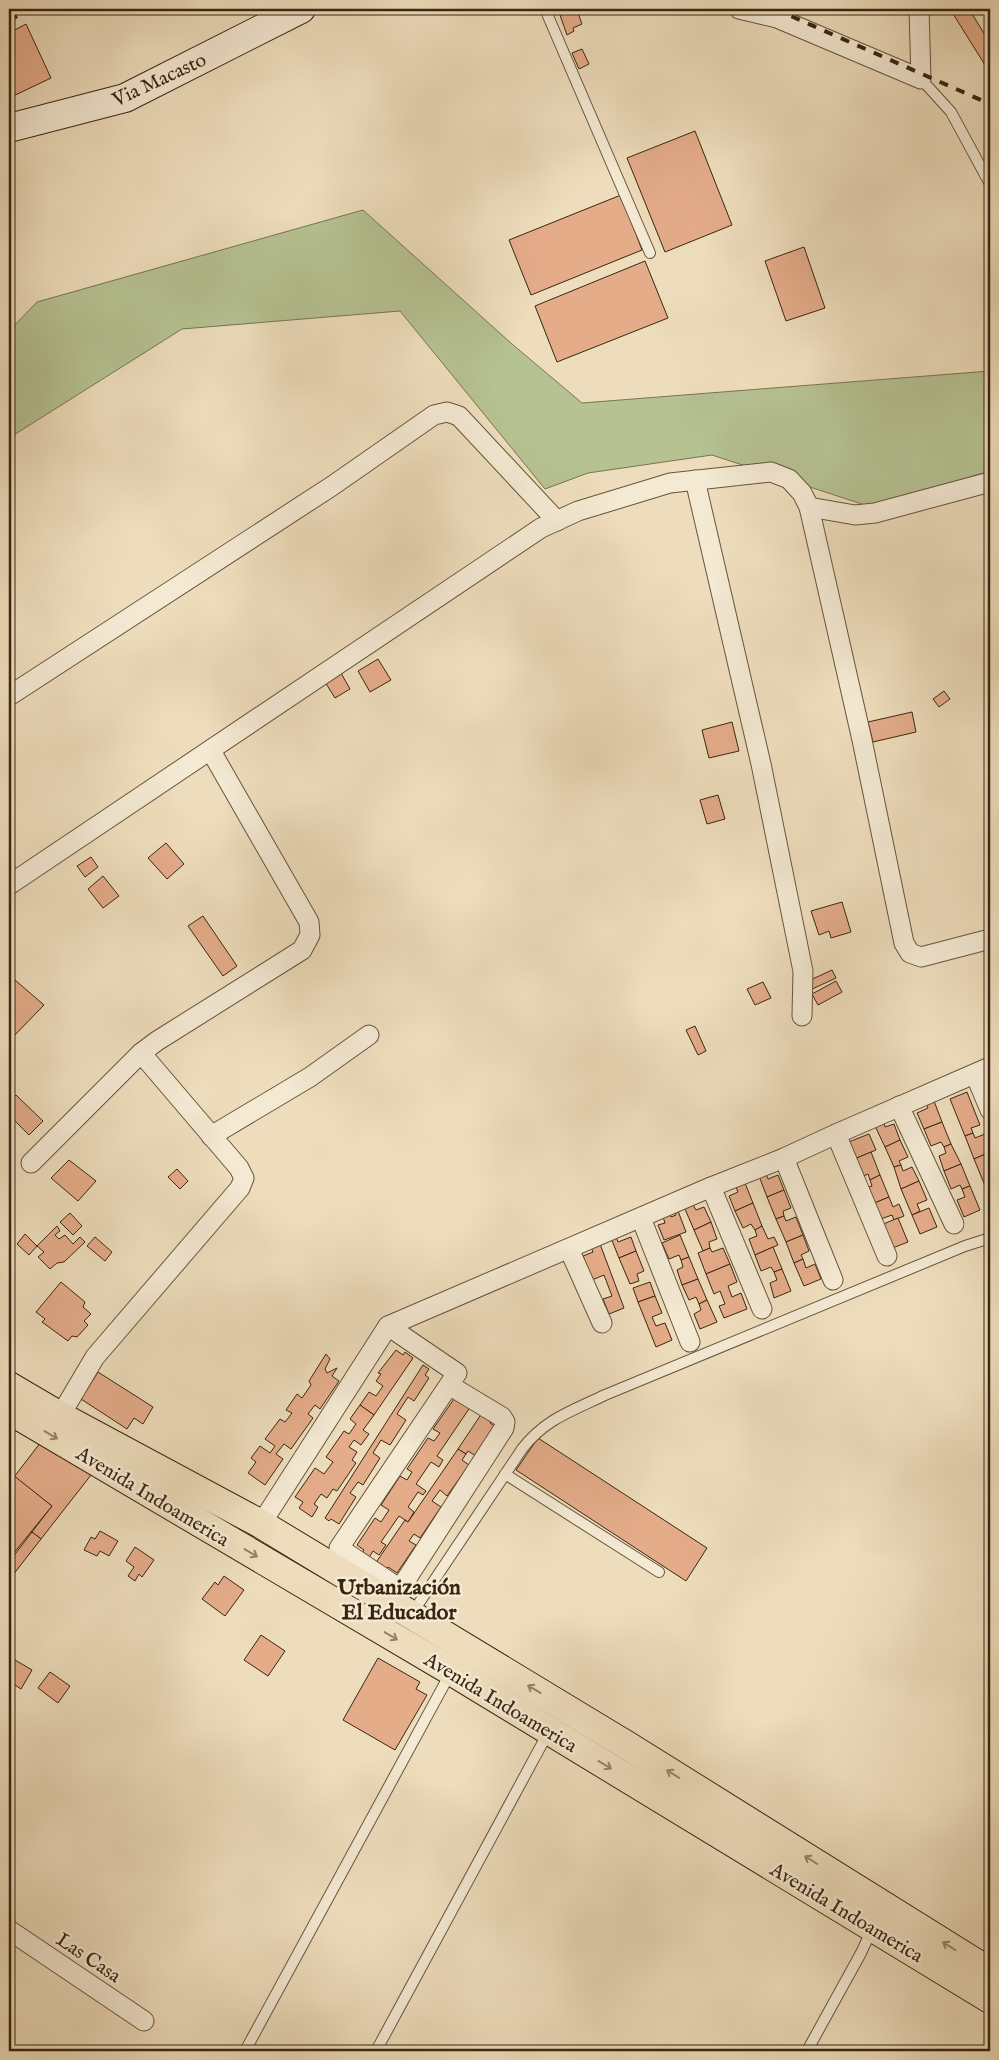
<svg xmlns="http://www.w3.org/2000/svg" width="999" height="2060" font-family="'IM FELL English',serif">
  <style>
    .green { fill: #b6c292; stroke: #787452 }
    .building { fill: #e5ac8a; stroke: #392611 }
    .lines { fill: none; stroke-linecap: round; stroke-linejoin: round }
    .lane-casing { stroke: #66543c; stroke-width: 12 }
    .street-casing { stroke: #66543c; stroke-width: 21 }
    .secondary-casing { stroke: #392611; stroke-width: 30 }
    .primary-casing { stroke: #392611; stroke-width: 30 }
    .lane { stroke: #f4e9d3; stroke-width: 10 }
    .street { stroke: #f4e9d3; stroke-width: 19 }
    .secondary { stroke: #f4e9d3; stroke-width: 28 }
    .primary { stroke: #eeddbc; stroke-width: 28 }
    .rail { stroke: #392611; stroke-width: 4; stroke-dasharray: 9 9; stroke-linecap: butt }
    .oneway { stroke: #948266 }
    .labels { text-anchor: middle; stroke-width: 5; stroke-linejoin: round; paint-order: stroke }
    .street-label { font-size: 20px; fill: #392611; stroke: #f4e9d3 }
    .quarter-label { font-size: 22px; font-weight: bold; fill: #392611; stroke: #f4e9d3 }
  </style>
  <rect width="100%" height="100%" fill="#eeddbc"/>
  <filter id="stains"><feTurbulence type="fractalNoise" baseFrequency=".004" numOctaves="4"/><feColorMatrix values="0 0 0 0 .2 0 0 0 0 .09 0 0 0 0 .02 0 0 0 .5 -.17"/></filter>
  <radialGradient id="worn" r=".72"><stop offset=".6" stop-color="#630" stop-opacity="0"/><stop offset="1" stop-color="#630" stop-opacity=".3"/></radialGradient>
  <path class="green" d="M363,210l149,134 70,59 408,-32v100l-119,36 -159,-52 -124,18 -43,16 -145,-178 -218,18 -173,109v-107l28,-29z"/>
  <g class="building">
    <path d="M950,9h19l21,34v30z"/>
    <path d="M577,10l5,14 -9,4 1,3 -7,4 -7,-20z"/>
    <path d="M26,24l25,54 -42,20v-65z"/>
    <path d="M582,49l7,15 -10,5 -7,-16z"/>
    <path d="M695,131l37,94 -67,27 -38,-94z"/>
    <path d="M621,195l21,55 -111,45 -22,-55z"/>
    <path d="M804,247l21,61 -39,13 -21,-60z"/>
    <path d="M645,261l23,57 -111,44 -22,-56z"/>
    <path d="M378,659l13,21 -21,12 -12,-21z"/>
    <path d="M341,673l9,16 -15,9 -10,-16z"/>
    <path d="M944,691l6,8 -11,8 -6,-8z"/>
    <path d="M912,712l4,20 -43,10 -5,-20z"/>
    <path d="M732,722l7,29 -30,7 -7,-28z"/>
    <path d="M718,795l7,24 -18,5 -7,-24z"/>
    <path d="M166,843l18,21 -17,15 -19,-21z"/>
    <path d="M91,857l7,10 -13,10 -8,-11z"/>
    <path d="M103,876l16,20 -16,12 -15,-19z"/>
    <path d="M842,902l9,30 -20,6 -2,-7 -10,4 -8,-24z"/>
    <path d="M203,916l34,50 -14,10 -35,-50z"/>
    <path d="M832,970l4,8 -26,12 -4,-8z"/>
    <path d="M15,980l29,25 -32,33 -3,-3v-48z"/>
    <path d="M836,981l6,11 -24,13 -6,-11z"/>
    <path d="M763,982l8,16 -16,7 -8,-16z"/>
    <path d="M695,1026l11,25 -8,4 -12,-25z"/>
    <path d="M967,1092l13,33 -9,3 2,5 -8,3 -15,-37z"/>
    <path d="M16,1095l27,26 -14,14 -20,-20v-13z"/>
    <path d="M934,1101l8,21 -18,7 -7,-16 11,-5 -2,-4z"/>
    <path d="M942,1122l9,22 -7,3 -3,-5 -10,4 -7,-17z"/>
    <path d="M884,1123l1,4 9,-3 6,16 -15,7 -10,-21z"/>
    <path d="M973,1133l2,5 10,-4 5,14v4l-16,7 -9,-23z"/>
    <path d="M869,1134l7,16 -24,10 -6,-17z"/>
    <path d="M900,1140l8,17 -9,4 2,4 -7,2 -9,-20z"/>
    <path d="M951,1144l10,20 -17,7 -5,-15 7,-3 -2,-6z"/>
    <path d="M871,1152l9,23 -10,5 -2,-6 -9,4 -7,-18z"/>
    <path d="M990,1152v35l-4,1 -12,-29z"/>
    <path d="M69,1160l27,21 -18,20 -27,-23z"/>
    <path d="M961,1164l9,22 -8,3 -2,-4 -9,4 -7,-18z"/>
    <path d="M901,1165l2,6 9,-4 7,14 -18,8 -7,-22z"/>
    <path d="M177,1169l11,12 -8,8 -12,-12z"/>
    <path d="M766,1174l2,5 10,-4 6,15 -17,7 -8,-21z"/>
    <path d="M880,1175l9,22 -17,7 -6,-16 6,-2 -2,-6z"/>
    <path d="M919,1181l8,19 -10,4 3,7 -8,4 -11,-26z"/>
    <path d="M745,1183l8,20 -18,8 -6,-15 9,-4 -2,-5z"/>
    <path d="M970,1186l10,24 -16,7 -7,-17 8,-3 -3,-8z"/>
    <path d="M784,1190l7,18 -8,3 1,5 -8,3 -9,-22z"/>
    <path d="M889,1197l4,10 6,-3 5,12 -10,4 -2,-5 -14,5 -6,-16z"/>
    <path d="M753,1203l9,23 -7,4 -4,-6 -8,4 -8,-17z"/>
    <path d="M693,1205l3,5 8,-3 7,15 -17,8 -9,-21z"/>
    <path d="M929,1208l8,19 -17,7 -8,-19z"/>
    <path d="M678,1211l8,21 -22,8 -6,-15 7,-2 -2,-6 7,-3 1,3 5,-2 -1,-3z"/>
    <path d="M70,1213l12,13 -9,9 -13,-13z"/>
    <path d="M784,1216l2,5 10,-4 7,18 -17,7 -10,-23z"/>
    <path d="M898,1218l10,24 -18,7 -9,-24z"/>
    <path d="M711,1222l6,17 -8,3 1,6 -7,3 -9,-21z"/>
    <path d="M57,1226l3,5 -5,4 4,4 6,-4 8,9 7,-7 5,5 -21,20 -7,1 -7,6 -12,-12 6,-5 -7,-6z"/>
    <path d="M762,1226l6,13 6,-2 4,8 -23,10 -6,-16 8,-3 -2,-6z"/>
    <path d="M25,1234l12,12 -8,9 -12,-11z"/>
    <path d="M680,1235l9,22 -8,3 -2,-5 -10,4 -7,-16z"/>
    <path d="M803,1235l6,16 -8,4 2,4 -9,4 -8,-21z"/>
    <path d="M616,1236l2,6 13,-5 5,14 -17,7 -8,-20z"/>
    <path d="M95,1237l17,15 -7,9 -18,-15z"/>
    <path d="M600,1244l24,64 -15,6 -6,-15 9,-3 -8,-21 -12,5 -9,-24 10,-4 -2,-5z"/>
    <path d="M773,1247l9,22 -8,3 -3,-5 -10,4 -6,-16z"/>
    <path d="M710,1248l2,4 11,-4 7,16 -24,10 -8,-21z"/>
    <path d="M636,1251l8,20 -7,3 2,7 -9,3 -11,-26z"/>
    <path d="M689,1257l9,22 -16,6 -5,-15 6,-3 -2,-7z"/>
    <path d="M803,1259l3,9 9,-4 6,15 -17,7 -10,-23z"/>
    <path d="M730,1264l7,18 -9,4 4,11 9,-4 6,16 -23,9 -5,-12 6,-2 -5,-13 -6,3 -8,-20z"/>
    <path d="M782,1269l9,22 -17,7 -4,-15 7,-3 -3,-8z"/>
    <path d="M698,1279l9,21 -8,4 -3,-7 -7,3 -7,-15z"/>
    <path d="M61,1282l24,20 -2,5 8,7 -7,7 4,4 -11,12 -5,-1 -4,5 -26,-19 3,-3 -9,-7z"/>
    <path d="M650,1282l5,14 -17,6 -5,-14z"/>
    <path d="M655,1296l7,17 -10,4 4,9 9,-3 7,17 -16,7 -18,-45z"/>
    <path d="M707,1300l10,22 -17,7 -6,-15 7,-4 -2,-6z"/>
    <path d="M396,1350l7,5 2,-3 8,6 -39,57 -14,-10 9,-13 7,4 7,-10 -7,-5 5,-7 -3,-1z"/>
    <path d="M326,1354l4,5 -5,10 2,4 10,-5 -5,8 7,5 -19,28 -5,-4 -7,9 5,4 -22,31 -7,-5 -8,10 7,5 -18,26 -17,-12 8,-11 -5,-4 9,-12 10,7 5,-7 -10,-7 15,-20 5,3 7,-9 -6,-3 11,-16 5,4 9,-13 -2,-4z"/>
    <path d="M423,1365l6,4 -4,6 4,3 -15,23 -6,-4 -11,17 9,6 -16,25 -9,-5 -8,13 7,5 -17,27 -5,-3 -8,11 6,4 -17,27 -8,-5 -2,2 -4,-3z"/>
    <path d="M98,1372l55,35 -10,17 -9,-6 -7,11 -46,-30z"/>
    <path d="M454,1399l8,5 2,-3 7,5 -34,50 6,4 -4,7 -8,-5 -15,22 10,7 -3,4 -5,-3 -10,15 6,5 -6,10 -9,-6 -18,26 5,3 -7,10 -6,-4 -5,8 -7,-5 3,-4 -7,-5 18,-27 6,4 8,-12 -8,-5 19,-29 7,4 5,-8 -5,-3 21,-31 6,3 6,-8 -7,-4z"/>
    <path d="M360,1405l14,10 -11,15 6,4 -8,11 -7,-5 -5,7 8,5 -5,8 4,3 -19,28 -4,-2 -6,9 -6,-4 -7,10 4,3 -6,10 -13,-9 4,-6 -8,-5 20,-29 9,6 9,-12 -7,-5 18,-26 5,3 7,-10 -6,-5z"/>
    <path d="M484,1410l10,7 -4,6 6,4 -20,29 -8,-5 -2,3 -8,-5z"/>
    <path d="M44,1438l47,37 -50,64 -9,-7 20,-26 -38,-29z"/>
    <path d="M538,1438l169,110 -21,33 -170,-111z"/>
    <path d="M458,1449l8,5 -4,6 7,5 -22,31 -7,-6 -8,11 9,6 -21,31 -6,-4 -5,7 7,4 -19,28 -9,-6 -5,8 -7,-5 4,-6 -3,-3 28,-41 3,2z"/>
    <path d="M13,1475l39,31 -43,53v-80z"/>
    <path d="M100,1531l18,10 -9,15 -9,-5 -3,5 -13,-6 7,-13 4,2z"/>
    <path d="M32,1532l9,7 -32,41v-18z"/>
    <path d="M135,1547l19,13 -12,17 -3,-3 -4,7 -7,-5 6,-9 -8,-6z"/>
    <path d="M224,1576l20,14 -19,26 -23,-17 13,-17 3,3z"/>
    <path d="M261,1635l24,16 -17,25 -24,-16z"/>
    <path d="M10,1657l22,13 -11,19 -12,-8v-21z"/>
    <path d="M378,1658l42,24 -4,7 11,6 -32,55 -52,-30z"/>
    <path d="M50,1672l20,14 -12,17 -20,-15z"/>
  </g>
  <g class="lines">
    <defs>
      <g id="lane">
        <path d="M545,9l105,244"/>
        <path d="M921,79l30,33 39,72"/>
        <path d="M505,1474l154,98"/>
        <path d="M411,1615l111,-166c23,-30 50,-38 83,-54l360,-149 25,-8"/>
        <path d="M245,2051l206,-379"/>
        <path d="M376,2051l173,-320"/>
        <path d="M807,2051l54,-98 11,-24"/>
      </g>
      <g id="street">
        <path d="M739,9l38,9 144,61 -2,-70"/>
        <path d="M695,480l66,284 42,207 -1,45"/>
        <path d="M809,507l46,8 20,-2 115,-31"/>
        <path d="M9,696l323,-210 102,-71 13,-3 12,4 98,105"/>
        <path d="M9,885l532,-357 37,-17 92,-28 101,-11 18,7 13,14 7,14 53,233 42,203 6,10 11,4 69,-18"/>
        <path d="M975,1074l15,36"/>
        <path d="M899,1106l55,118"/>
        <path d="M836,1134l51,122"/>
        <path d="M211,1136l99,-59 59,-42"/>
        <path d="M784,1158l49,122"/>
        <path d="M31,1163l110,-110"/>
        <path d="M711,1187l51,122"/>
        <path d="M641,1218l49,124"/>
        <path d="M569,1249l33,74"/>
        <path d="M388,1326l69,47 -8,12 -110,163 61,41 104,-161 1,-6 -3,-5 -53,-32"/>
        <path d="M60,1416l35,-59 145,-169 4,-10 -5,-10 -98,-115 16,-12 145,-91 8,-15 -1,-13 -98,-171"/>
        <path d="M261,1524l127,-198 323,-139 73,-29 52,-24 154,-67"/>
        <path d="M9,1930l135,91"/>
      </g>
      <path id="secondary" d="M9,128l116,-30 176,-89"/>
      <g id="primary">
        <path d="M9,1386l51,30 201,108 367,222 362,226"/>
        <path d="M9,1410l442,261 539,328"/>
      </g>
    </defs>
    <use href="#lane" class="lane-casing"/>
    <use href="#street" class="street-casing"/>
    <use href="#secondary" class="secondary-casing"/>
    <use href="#primary" class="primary-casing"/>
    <use href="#lane" class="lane"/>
    <use href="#street" class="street"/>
    <use href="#secondary" class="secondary"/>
    <use href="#primary" class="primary"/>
    <g class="rail">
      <path d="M775,9l215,95"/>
      <path d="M9,20l13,-6 20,-5"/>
    </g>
  </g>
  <defs><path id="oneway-shaft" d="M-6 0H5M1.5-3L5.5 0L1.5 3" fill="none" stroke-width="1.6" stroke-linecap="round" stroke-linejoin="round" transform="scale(1.25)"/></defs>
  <g class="oneway">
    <use href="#oneway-shaft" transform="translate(51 1435) rotate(31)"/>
    <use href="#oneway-shaft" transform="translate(251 1553) rotate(31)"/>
    <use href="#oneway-shaft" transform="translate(391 1636) rotate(31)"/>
    <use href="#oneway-shaft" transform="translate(534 1689) rotate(-149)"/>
    <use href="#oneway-shaft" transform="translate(605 1765) rotate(31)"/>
    <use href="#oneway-shaft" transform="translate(673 1774) rotate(-148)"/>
    <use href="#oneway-shaft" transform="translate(811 1860) rotate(-148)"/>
    <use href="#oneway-shaft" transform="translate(949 1946) rotate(-148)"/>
  </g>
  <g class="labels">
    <g class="street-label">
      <text transform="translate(159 79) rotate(-25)" y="7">Via Macasto</text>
      <text transform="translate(153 1496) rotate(31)" y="7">Avenida Indoamerica</text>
      <text transform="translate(501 1702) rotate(31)" y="7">Avenida Indoamerica</text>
      <text transform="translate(847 1912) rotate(31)" y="7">Avenida Indoamerica</text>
      <text transform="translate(89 1957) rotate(34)" y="7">Las Casa</text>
    </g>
    <g class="quarter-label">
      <text x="399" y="1594">Urbanización<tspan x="399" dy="25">El Educador</tspan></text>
    </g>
  </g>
  <rect width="999" height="2060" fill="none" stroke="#eeddbc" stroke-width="30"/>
  <rect x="10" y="10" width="979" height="2040" fill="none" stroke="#392611" stroke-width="2.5"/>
  <rect x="15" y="15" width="969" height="2030" fill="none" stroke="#392611"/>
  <rect width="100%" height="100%" filter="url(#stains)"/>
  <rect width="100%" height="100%" fill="url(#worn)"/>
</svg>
